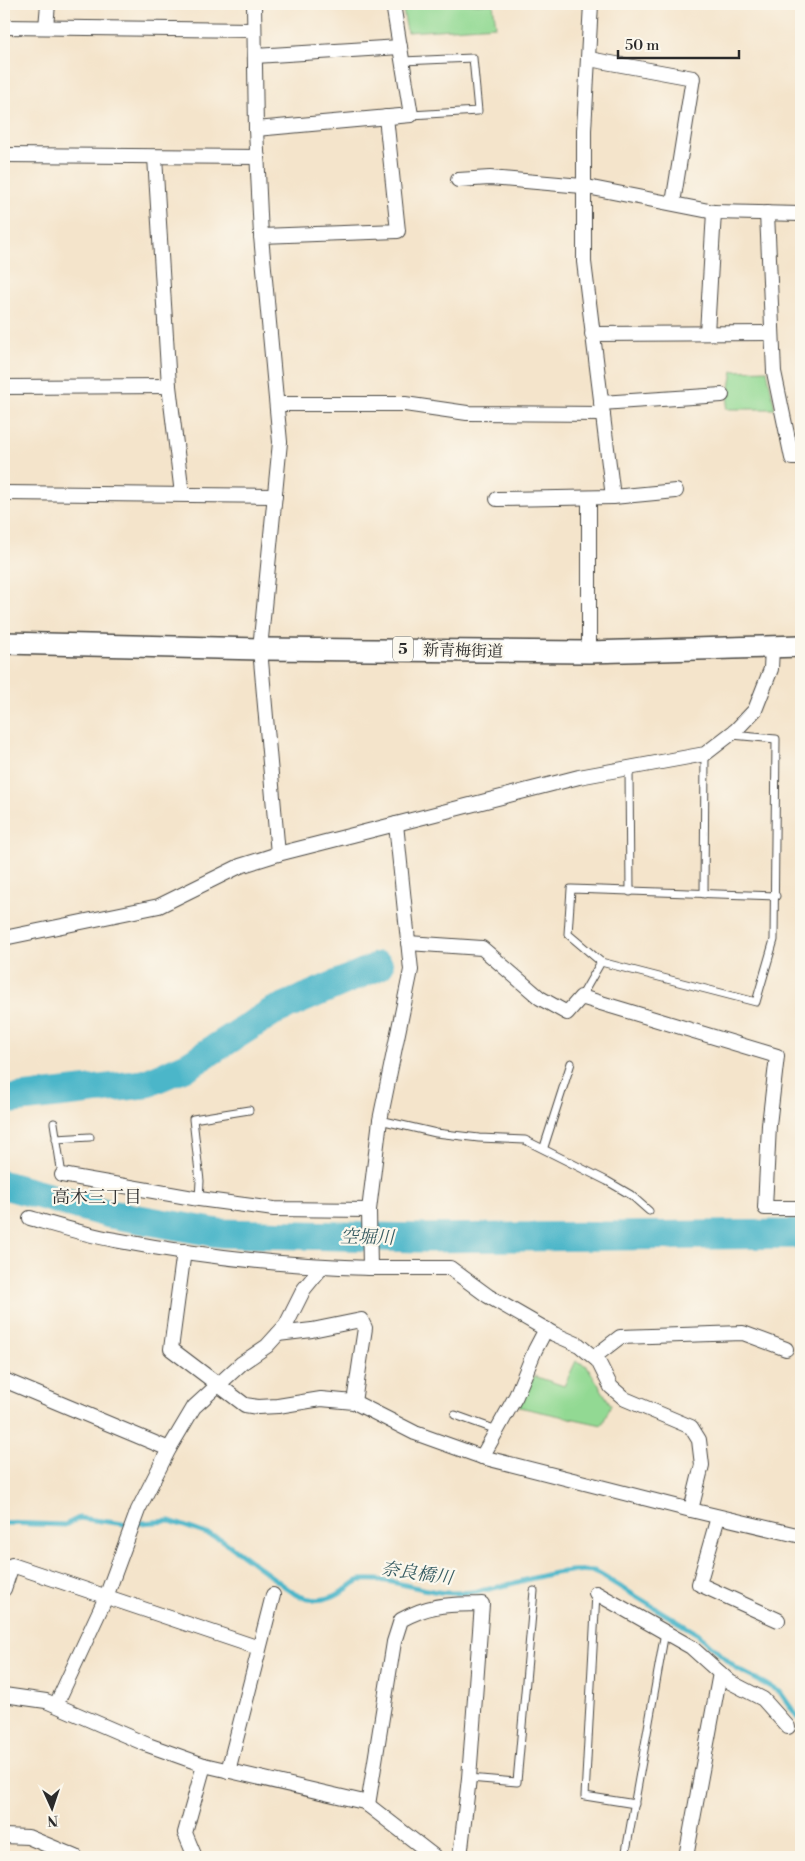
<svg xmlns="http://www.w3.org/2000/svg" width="805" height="1861" font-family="'Libre Bodoni','Noto Serif JP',serif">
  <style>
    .green { fill: #92d993; stroke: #5e825f }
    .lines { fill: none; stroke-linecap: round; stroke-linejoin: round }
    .stream { stroke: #4cb6c9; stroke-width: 5 }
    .river { stroke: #4cb6c9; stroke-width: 29 }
    .lane-casing { stroke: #494743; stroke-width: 9 }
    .street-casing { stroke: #494743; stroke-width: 16 }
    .primary-casing { stroke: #494743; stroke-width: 24 }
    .lane { stroke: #fff; stroke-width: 7 }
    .street { stroke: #fff; stroke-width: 14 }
    .primary { stroke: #fff; stroke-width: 21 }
    .labels { text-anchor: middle; stroke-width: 4.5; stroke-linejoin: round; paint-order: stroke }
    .shield { fill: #fbf7ec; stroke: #696865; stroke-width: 1 }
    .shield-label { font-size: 15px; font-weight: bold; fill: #2b2b2b }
    .street-label { font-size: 16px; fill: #2b2b2b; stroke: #fbf7ec }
    .neighbourhood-label { font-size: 18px; fill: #2b2b2b; stroke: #fbf7ec }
    .water-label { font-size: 18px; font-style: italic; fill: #375c62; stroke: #fbf7ec }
  </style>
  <rect width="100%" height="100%" fill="#fbf7ec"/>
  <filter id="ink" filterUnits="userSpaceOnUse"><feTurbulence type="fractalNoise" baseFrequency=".02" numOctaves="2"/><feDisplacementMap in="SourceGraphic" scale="10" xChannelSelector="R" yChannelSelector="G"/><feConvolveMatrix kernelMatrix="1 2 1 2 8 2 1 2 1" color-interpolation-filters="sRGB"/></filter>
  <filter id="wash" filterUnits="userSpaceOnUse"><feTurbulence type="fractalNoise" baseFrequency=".0096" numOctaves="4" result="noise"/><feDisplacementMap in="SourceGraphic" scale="20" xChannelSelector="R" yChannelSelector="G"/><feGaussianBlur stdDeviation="1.12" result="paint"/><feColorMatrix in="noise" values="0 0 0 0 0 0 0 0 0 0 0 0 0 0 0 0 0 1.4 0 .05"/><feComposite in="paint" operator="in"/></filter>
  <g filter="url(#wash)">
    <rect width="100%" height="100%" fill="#f4e4cb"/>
    <g class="green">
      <path d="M402,4h91l3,22 -89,6z"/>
      <path d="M767,370l8,39h-49l7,-38z"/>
      <path d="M576,1361l11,5 24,39 -9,20 -83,-18 15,-31 30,10z"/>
    </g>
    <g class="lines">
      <path class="stream" d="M4,1523l61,2 14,-7 45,6 46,-3 51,18 74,55c20,10 35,6 53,-6 4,-3 8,-7 13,-8 31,-3 61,13 91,13 48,1 96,-27 142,-22l104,63 39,35 43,23 21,30"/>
      <g class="river">
        <path d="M4,1100l140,-16 45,-19 83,-53 107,-46"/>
        <path d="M4,1185l106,29 108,19 201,5 382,-4"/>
      </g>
    </g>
  </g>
  <g filter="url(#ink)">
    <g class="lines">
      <defs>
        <g id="lane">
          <path d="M402,61l71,-3 5,53 -67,4"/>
          <path d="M629,769l1,123"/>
          <path d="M704,894l1,-140"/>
          <path d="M601,962l155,40 18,-62 2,-201 -44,-4"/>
          <path d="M581,997l20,-35 -33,-28 3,-45 205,7"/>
          <path d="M380,1120l56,13 43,5 46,2 82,41 24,14 18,16"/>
          <path d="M54,1123l8,52"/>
          <path d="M56,1139l34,-2"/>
          <path d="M544,1147l27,-84"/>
          <path d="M199,1199l1,-18 -7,-62 56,-9"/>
          <path d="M455,1415l42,15"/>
          <path d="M596,1593l-11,203 50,8"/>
          <path d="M469,1778l48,4 17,-191"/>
          <path d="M625,1857l40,-225"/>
        </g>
        <g id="street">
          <path d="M254,4l2,125 5,107 19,206 -20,207 18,205"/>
          <path d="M4,27l250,3"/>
          <path d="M46,27l2,-23"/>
          <path d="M255,56l145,-9"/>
          <path d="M589,59l104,19 -20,125"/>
          <path d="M256,129l155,-14 -18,-111"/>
          <path d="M4,155l254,2"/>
          <path d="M155,157l14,229 13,108"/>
          <path d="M458,180l32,-2 92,8 132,26 87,2"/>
          <path d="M767,213l7,159 18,86h9"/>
          <path d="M261,236l137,-5 -12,-114"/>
          <path d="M707,333l7,-121"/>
          <path d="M592,334l179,-1"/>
          <path d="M4,387l165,-1"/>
          <path d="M601,403l121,-8"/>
          <path d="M278,404h127l62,9 136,1"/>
          <path d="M4,493l271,3"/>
          <path d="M613,497l63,-6"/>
          <path d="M497,499l116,-2 -29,-235v-132l7,-126"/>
          <path d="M589,652v-154"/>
          <path d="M396,824l183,-47 126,-23 31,-24 19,-20 16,-41 1,-22"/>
          <path d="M4,938l155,-32 81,-40 38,-12 118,-30 15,146 -31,150 -11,90 1,58h80l38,28 66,38 25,11 19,16 13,26 14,12 66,28 8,13 3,25 -11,45 110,26"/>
          <path d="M408,943l74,5 58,50 27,15 14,-16 196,59 -8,69 -4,83h36"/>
          <path d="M62,1175l137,24 75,10 95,1"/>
          <path d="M30,1218c28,8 57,17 85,22 84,16 170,26 255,28"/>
          <path d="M184,1251l-13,98 74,56 13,2 20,-1 43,-7 33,3 61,31 67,24 209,53"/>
          <path d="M278,1334l34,-4 49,-10 4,8 -11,74"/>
          <path d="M594,1357l26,-20 123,-4 43,16"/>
          <path d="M4,1380l165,69"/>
          <path d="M482,1457l34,-61 19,-46 11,-21"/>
          <path d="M718,1517l-19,67 79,36"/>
          <path d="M4,1589l8,-24 247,83"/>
          <path d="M596,1593l95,54 39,35 33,17 25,28"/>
          <path d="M4,1695l42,6 102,44 56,20 160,37 71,55"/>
          <path d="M56,1705l50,-108 32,-87 31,-61 25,-42 48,-44 25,-17 19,-21 18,-36 18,-22"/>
          <path d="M228,1771l45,-176"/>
          <path d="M368,1805l26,-163 7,-22c30,-17 48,-15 81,-16l-13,174 -9,79"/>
          <path d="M4,1836l24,1 48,20"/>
          <path d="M195,1857l-10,-24 19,-68"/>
          <path d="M686,1857l34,-184"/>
        </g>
        <path id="primary" d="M4,643l256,6 329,3 212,-6"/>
      </defs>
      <use href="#lane" class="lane-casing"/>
      <use href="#street" class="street-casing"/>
      <use href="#primary" class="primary-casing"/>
      <use href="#lane" class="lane"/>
      <use href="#street" class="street"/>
      <use href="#primary" class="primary"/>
    </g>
  </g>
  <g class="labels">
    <rect class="shield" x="393" y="636.5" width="20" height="25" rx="4"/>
    <g class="shield-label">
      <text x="403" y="654">5</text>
    </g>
    <g class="street-label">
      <text transform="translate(463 650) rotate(1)" y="6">新青梅街道</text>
    </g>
    <g class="neighbourhood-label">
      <text x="97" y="1203">高木三丁目</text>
    </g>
    <g class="water-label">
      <text transform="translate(367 1237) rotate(1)" y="6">空堀川</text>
      <text transform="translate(417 1573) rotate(8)" y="6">奈良橋川</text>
    </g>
  </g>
  <rect width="805" height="1861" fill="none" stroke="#fbf7ec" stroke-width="20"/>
  <g transform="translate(52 1808) rotate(177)" stroke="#fbf7ec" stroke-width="4" paint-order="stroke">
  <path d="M0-4L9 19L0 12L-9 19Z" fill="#2b2b2b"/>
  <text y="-8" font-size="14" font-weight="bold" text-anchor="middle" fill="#2b2b2b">N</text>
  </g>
  <path d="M618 50v8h121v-8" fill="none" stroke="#2b2b2b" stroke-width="2.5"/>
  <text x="625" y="50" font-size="15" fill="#2b2b2b" stroke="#fbf7ec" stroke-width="4" paint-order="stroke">50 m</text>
</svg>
